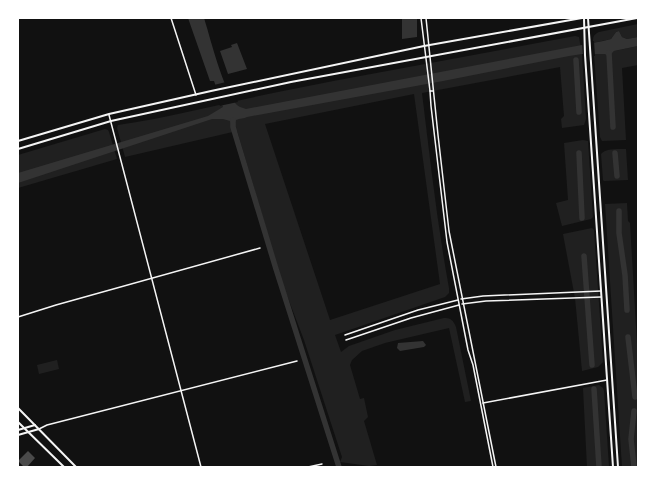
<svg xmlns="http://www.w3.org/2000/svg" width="656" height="485" font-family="'Fira Sans Condensed',sans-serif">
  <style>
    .green { fill: #202020; fill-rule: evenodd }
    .water { fill: #333 }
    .pier { fill: #111 }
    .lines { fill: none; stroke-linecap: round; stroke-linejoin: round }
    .river { stroke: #333; stroke-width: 5.5 }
    .building { fill: #4a4a4a }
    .minor { stroke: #f5f5f5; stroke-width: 1.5 }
    .tertiary { stroke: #f5f5f5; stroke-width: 1.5 }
    .secondary { stroke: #f5f5f5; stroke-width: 2 }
    .primary { stroke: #f5f5f5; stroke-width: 2 }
  </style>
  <rect width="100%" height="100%" fill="#111"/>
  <g class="green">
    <path d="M638,24v13l-11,2 -5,-2 -3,-6 -3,1 -5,7 -18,4c0,-6 0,-8 6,-11z"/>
    <path d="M575,36l4,1 3,17 4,65 -2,6 -22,3 -1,-9 3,-3 -4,-49 -138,26c8,65 15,130 27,195v5l-4,4 -110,38 6,17 8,-6 46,-16 49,-12c7,0 9,2 12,9l15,74 -6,1 -16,-74 -64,15 -23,8 -10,9 -2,5 10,34 4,-1 4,19 -4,4 13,44 -8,1 -29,-4 2,-5 -38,-117 -21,-55 -46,-154 -112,26 -8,-29 1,-3c54,-8 106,-22 160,-33 99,-20 198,-37 297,-56zM414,94l26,190 -110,36 -65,-196z"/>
    <path d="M638,46v19l-16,3 4,72 -24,1 -2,-4 -6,-83h11l6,6 -1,-6 4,-3z"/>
    <path d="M105,129l3,1 1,2 8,27 -99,29v-33z"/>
    <path d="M583,140l5,1 5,76 -2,2 -29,7 -6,-23 12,-3 -4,-57z"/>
    <path d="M626,149l2,31 -24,1 -1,-1 -2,-26c5,-6 17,-5 25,-5z"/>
    <path d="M627,203l1,18 2,2 8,138v106h-16l-17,-263z"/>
    <path d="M592,228l2,2 9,132 -5,5 -16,4 -7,-73 -12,-64z"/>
    <path d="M57,360l2,9 -20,5 -2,-9z"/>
    <path d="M599,385l4,3 1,3 5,76h-22l-4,-79z"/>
  </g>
  <g class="water">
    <path d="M188,18h16c6,18 21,81 36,89 2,1 4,1 6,2l357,-68 8,-2 5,-7 3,-1 3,6 5,2 11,-2v9l-24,5 -3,3v6l-6,-6h-23l-13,2 -126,25 -196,36c-3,2 -7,1 -11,3l-3,7 -3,-6 -7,-2h-11l-194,64v-10l190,-57 15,-9 -9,-26h-4z"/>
    <path d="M402,18h15v19l-15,2v-7h3h-3z"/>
    <path d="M237,43l10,26 -19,5 -8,-23 12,-4 -1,-2z"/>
    <path d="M423,341l3,4 -2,2 -24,4 -3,-3 1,-5z"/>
  </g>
  <g class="pier">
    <path d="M594,41l1,15h-12l-1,-13z"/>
    <path d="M226,82l12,20 -19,4h1l-6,-21z"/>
  </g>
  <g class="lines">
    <g class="river">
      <path d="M609,53l4,74"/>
      <path d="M576,60l3,52"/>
      <path d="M233,120v7l43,142 63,198"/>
      <path d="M579,153l3,65"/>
      <path d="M615,153l2,23"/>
      <path d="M619,211v22l6,42 2,35"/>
      <path d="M584,256l8,109"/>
      <path d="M628,337l7,60"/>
      <path d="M594,389l5,78"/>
      <path d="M634,411l-3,28 3,28"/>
    </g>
  </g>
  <path class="building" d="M28,451l7,7 -8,9h-3l-6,-6z"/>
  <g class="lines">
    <g class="minor">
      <path d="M109,115l92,352"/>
      <path d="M18,317l38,-12 204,-57"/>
      <path d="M483,403l124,-23"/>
      <path d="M39,429l8,-4 250,-64"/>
      <path d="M308,467l14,-3"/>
    </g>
    <g class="tertiary">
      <path d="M171,18l25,77"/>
      <path d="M421,18l9,73"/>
      <path d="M426,18l12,117 11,96 47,236"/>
      <path d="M433,91h-3l1,15 16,136 21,108 5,15 20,102"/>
      <path d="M461,299l22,-3 118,-5"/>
      <path d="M462,304l24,-3 115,-4"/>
      <path d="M345,335l73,-25 40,-10"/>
      <path d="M346,340l65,-22 48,-13"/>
    </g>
    <g class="secondary">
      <path d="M18,141l91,-27 102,-23 213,-45 158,-28"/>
      <path d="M18,149l93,-28 180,-39 346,-64"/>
      <path d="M18,430l17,-5"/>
      <path d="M18,435l21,-6"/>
    </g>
    <g class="primary">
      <path d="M584,18l1,37 28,412"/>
      <path d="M588,18l30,449"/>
      <path d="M18,408l58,59"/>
      <path d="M18,422l46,45"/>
    </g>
  </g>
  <rect width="656" height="485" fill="none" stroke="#ffffff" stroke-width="38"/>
</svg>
